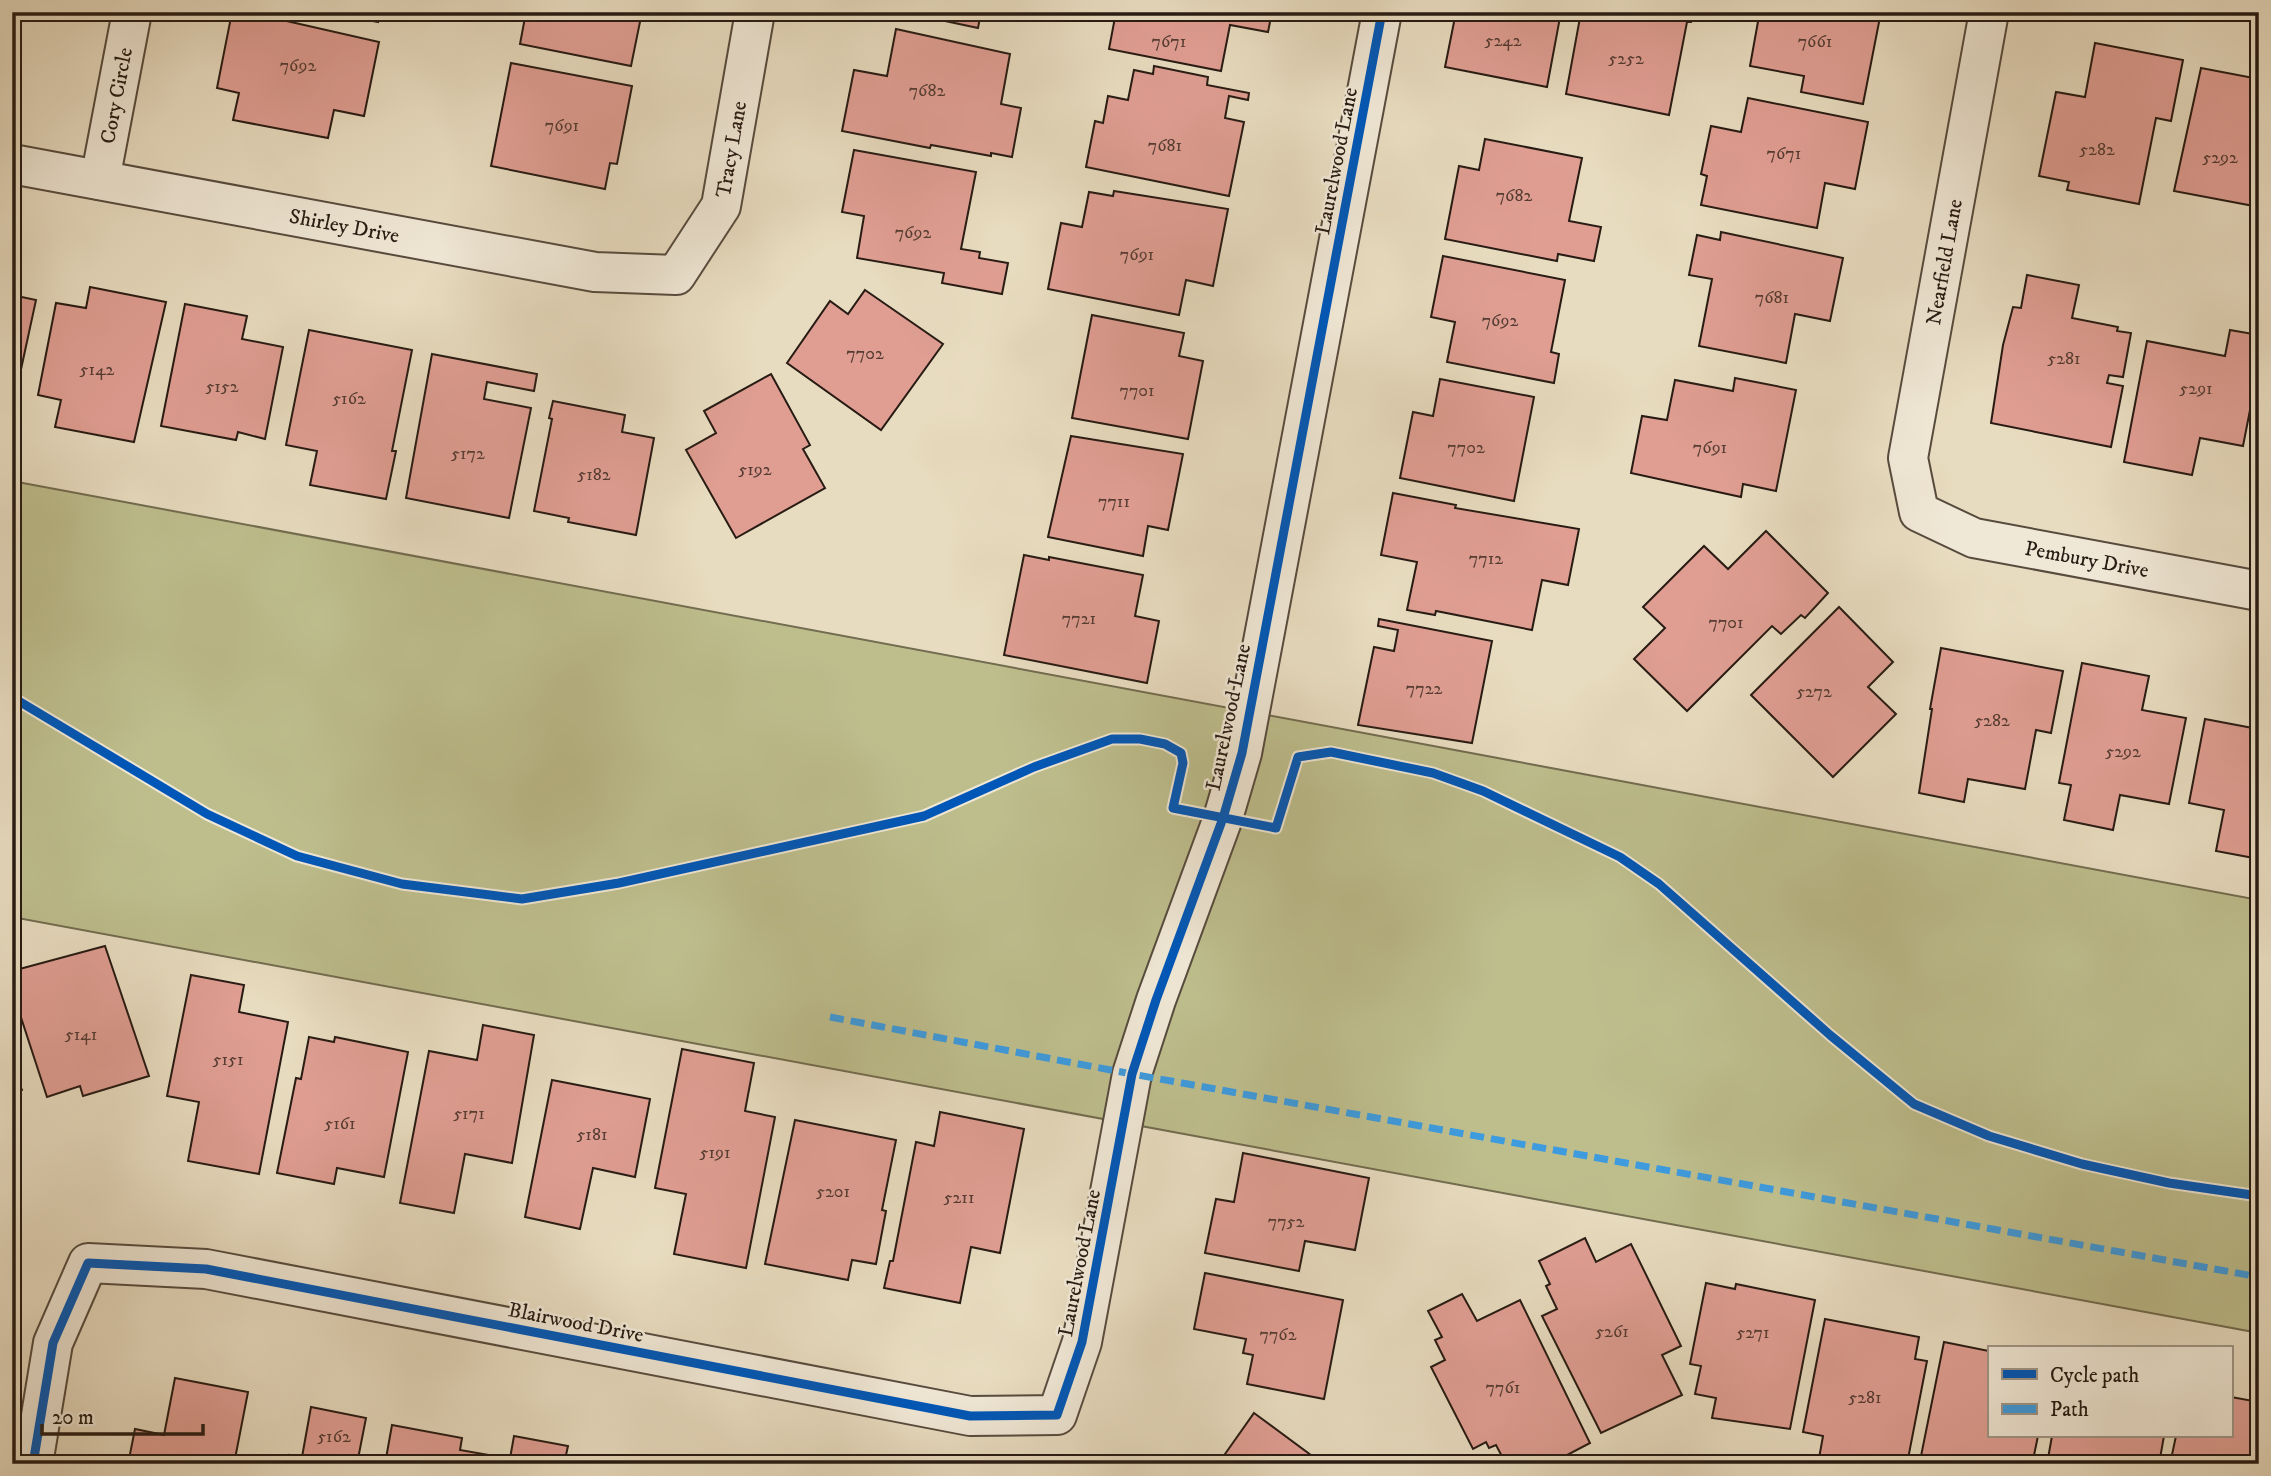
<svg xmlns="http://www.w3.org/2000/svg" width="2271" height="1476" font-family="'IM FELL DW Pica',serif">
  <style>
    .green { fill: #bebe8d; stroke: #726c50; stroke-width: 2 }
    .building { fill: #e09e93; stroke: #271b13; stroke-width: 2 }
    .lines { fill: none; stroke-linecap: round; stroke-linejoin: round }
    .street-casing { stroke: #574b3e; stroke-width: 42 }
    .street { stroke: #f0e8d6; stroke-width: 38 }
    .quiet { stroke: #3d9bde; stroke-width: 7; stroke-dasharray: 14 7; stroke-linecap: butt }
    .cycleway-casing { stroke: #f0e8d6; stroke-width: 13 }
    .cycleway { stroke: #0057b8; stroke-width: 9 }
    .labels { text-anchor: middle; stroke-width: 5; stroke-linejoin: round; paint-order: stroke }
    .number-label { font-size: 18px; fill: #553c33 }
    .street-label { font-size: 21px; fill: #271b13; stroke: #f0e8d6 }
  </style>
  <rect width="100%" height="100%" fill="#e8dcc0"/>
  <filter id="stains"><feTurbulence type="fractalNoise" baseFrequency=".00286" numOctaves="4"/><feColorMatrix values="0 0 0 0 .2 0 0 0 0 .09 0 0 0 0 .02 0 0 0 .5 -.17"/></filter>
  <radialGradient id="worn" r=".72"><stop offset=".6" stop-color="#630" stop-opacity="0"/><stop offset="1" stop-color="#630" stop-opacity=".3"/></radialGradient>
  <path class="green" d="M12,481l2247,419v433l-2247,-416z"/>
  <g class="building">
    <path d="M12,12h10l-10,48z"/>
    <path d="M232,12l37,5 110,25 -15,74 -30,-6 -6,28 -95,-18 6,-27 -22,-5z"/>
    <path d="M329,12h69l-1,8 -18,-3 -1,5z"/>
    <path d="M526,12h116l-11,54 -111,-22z"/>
    <path d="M903,12h78l-3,16z"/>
    <path d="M1116,12h156l-4,20 -38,-7 -9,46 -112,-22z"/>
    <path d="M1456,12h105l-14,75 -102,-20z"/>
    <path d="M1581,12h111l-1,10h-4l-18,93 -103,-21z"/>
    <path d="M1741,12h140l-18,92 -62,-12 3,-16 -54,-10 9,-50z"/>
    <path d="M896,29l114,25 -9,50 20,4 -9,49 -21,-4v3l-60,-11 -1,3 -88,-17 12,-61 33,6z"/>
    <path d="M2095,43l88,17 -12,61 -15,-3 -17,86 -72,-14 2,-8 -30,-6 17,-84 29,5z"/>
    <path d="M511,63l121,23 -15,78 -7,-1 -5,26 -114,-23z"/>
    <path d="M1154,66l54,11 -1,8 42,8 -1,7 -19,-4 -4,22 19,4 -15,74 -143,-29 9,-46 8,2 5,-27 20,4 6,-30 19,4z"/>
    <path d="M2201,68l58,11v128l-85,-16z"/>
    <path d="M1748,98l120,24 -13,67 -30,-6 -8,45 -116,-23 6,-29 -6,-2 10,-48 30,6z"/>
    <path d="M1485,139l97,19 -13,63 32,6 -7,34 -36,-7 -1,7 -112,-22 14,-73 20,4z"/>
    <path d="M854,150l122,22 -15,77 19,3 -1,6 29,5 -6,31 -60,-11 2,-10 -87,-15 7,-42 -22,-4z"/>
    <path d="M1114,191l114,18 -15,77 -27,-6 -7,35 -131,-26 13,-66 21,4 7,-35 24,4z"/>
    <path d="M1721,232l122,26 -13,63 -35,-7 -9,49 -87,-17 13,-67 -23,-4 8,-40 23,5z"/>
    <path d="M1443,256l122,24 -14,72 8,2 -5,29 -107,-21 8,-40 -24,-5z"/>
    <path d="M2027,275l52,10 -7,33 46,9 -1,4 14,2 -8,44 -14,-2 -2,8 16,3 -12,61 -120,-24 12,-78 10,-38 8,1z"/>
    <path d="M90,287l76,15 -32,140 -79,-15 6,-27 -23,-5 18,-92 30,5z"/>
    <path d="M865,290l78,54 -62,86 -94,-67 43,-62 18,13z"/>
    <path d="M12,295l24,5 -24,111z"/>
    <path d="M185,304l62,12 -5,23 41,8 -18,92 -27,-7 -2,8 -75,-14z"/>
    <path d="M1092,315l92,18 -5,23 24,5 -15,78 -116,-21z"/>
    <path d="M309,330l103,20 -20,101h4l-10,48 -76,-14 7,-34 -31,-6z"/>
    <path d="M2230,330l29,5 -4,27 4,2 -16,82 -43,-8 -8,37 -68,-13 23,-121 78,15z"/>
    <path d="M432,354l105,20 -3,17 -47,-9 -3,17 47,9 -22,110 -103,-20z"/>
    <path d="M771,374l39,71 -7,4 22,39 -89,50 -50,-88 30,-17 -12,-22z"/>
    <path d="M1735,378l61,12 -20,101 -33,-7 -2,13 -110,-24 11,-57 25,4 8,-40 58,11z"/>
    <path d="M1440,379l94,18 -20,104 -114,-23 13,-66 20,4z"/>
    <path d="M553,401l72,14 -3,17 32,6 -18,97 -68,-13 1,-4 -35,-7 18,-92 -3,-1z"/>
    <path d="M1071,436l112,18 -15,76 -20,-4 -5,30 -95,-19z"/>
    <path d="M1393,493l63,12 -1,3 124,21 -11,56 -26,-5 -10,50 -96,-19 -1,4 -28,-5 10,-48 -36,-7z"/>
    <path d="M1766,531l62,62 -23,25 -4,-3 -20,19 -9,-8 -85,85 -53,-52 31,-31 -22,-21 61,-61 24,23z"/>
    <path d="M1024,555l25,5v-3l94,18 -8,41 24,5 -12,62 -143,-28z"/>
    <path d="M1839,607l54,55 -25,25 28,27 -63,63 -82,-82z"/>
    <path d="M1379,619l113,22 -20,102 -114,-18 16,-78 20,4 4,-21 -20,-4z"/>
    <path d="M1941,648l122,23 -12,62 -15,-3 -11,59 -57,-10 -4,23 -45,-9 13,-84h-2z"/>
    <path d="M2082,663l67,13 -7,34 44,8 -17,86 -49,-9 -7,35 -49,-10 7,-35 -12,-2z"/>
    <path d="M2205,719l53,10 1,-6v136l-43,-8 8,-41 -35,-7z"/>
    <path d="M105,946l44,130 -66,20 -3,-10 -33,11 -35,-107v-19z"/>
    <path d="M191,975l53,10 -5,27 49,10 -29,152 -71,-13 11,-59 -32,-6z"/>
    <path d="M483,1025l51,10 -22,128 -47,-9 -11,59 -54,-10 29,-152 48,9z"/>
    <path d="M309,1037l25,5 1,-5 73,15 -24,125 -47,-9 -3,16 -57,-11 19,-95 5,1z"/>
    <path d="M682,1049l72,14 -9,48 30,6 -29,151 -72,-14 12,-60 -31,-6z"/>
    <path d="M12,1072l10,18 -10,6z"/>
    <path d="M552,1080l98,19 -15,78 -42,-9 -13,61 -55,-12z"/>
    <path d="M940,1112l84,17 -24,124 -29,-6 -11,56 -76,-15 6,-27h3l23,-119 18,4z"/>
    <path d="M795,1120l101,20 -14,70 4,1 -10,53 -24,-4 -4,20 -83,-16z"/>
    <path d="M1243,1153l126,25 -14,72 -50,-9 -6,30 -94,-18 11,-54 18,3z"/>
    <path d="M1585,1238l11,24 35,-18 50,102 -19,9 20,40 -81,38 -59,-117 15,-7 -11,-23 4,-2 -11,-23z"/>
    <path d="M1205,1273l138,27 -19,99 -77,-15 6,-29 -10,-2 3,-14 -52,-10z"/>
    <path d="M1706,1283l29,6 1,-5 79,16 -25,129 -78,-11 4,-20 -21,-4 6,-28 -11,-2z"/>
    <path d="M1462,1294l15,27 43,-21 70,143 -40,21h-44l-10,-19 -7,3 -3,-6 -13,7 -42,-82 14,-7 -10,-20 7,-3 -14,-26z"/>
    <path d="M1825,1319l94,18 -4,22 12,2 -20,103h-89l5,-28 -20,-4z"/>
    <path d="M1944,1342l45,9v85h49l-5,24 -17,-3 -1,7h-90l-5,-3z"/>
    <path d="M175,1378l73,14 -14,72h-106l7,-35 29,6z"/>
    <path d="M2231,1397l28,5v62h-89l6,-28h55z"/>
    <path d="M311,1407l55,11 -9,46h-69l1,-9 13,2z"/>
    <path d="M1254,1413l69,51h-105z"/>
    <path d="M392,1425l70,13 -2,12 29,5 -2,9h-102z"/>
    <path d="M514,1436l54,10 -4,18h-55z"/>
    <path d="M2052,1436h112l-5,28h-112z"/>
  </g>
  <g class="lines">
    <defs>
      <g id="street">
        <path id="s1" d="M1989,12l-81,446 11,54 55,26 285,53"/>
        <path id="s2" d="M12,164l583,108 81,3 45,-69 34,-194"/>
        <path id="s3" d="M100,180l32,-168"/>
        <path d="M33,1464l20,-121 35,-80 118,6 764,147 87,-1 25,-73 50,-268 24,-74 67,-182 19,-65 140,-741"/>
      </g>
    </defs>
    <use href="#street" class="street-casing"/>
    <use href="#street" class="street"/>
    <path class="quiet" d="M830,1017l302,57 1127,203"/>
    <defs>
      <g id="cycleway">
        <path d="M12,697l195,117 90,42 105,28 120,15 97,-16 305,-67 110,-49 78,-28h28l25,5 16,9 2,10 -10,45 103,20 22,-71 33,-5 102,21 50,18 137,66 39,27 171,151 84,69 75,32 93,28 87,19 90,13"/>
        <path d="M33,1464l20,-121 35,-80 118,6 764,147 87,-1 25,-73 50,-268 24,-74 67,-182 19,-65 140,-741"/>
      </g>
    </defs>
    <use href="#cycleway" class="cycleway-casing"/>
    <use href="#cycleway" class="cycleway"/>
  </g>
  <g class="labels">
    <g class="number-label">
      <text x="1503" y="46">5242</text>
      <text x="1169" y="47">7671</text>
      <text x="1815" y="47">7661</text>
      <text x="1626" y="64">5252</text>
      <text x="298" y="71">7692</text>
      <text x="927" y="96">7682</text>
      <text x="562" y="131">7691</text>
      <text x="1165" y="151">7681</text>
      <text x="2097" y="155">5282</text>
      <text x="1784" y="159">7671</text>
      <text x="2220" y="163">5292</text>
      <text x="1514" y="201">7682</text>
      <text x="913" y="238">7692</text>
      <text x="1137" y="260">7691</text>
      <text x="1772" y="303">7681</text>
      <text x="1500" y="326">7692</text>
      <text x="865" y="359">7702</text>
      <text x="2064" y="364">5281</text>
      <text x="97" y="375">5142</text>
      <text x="222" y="392">5152</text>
      <text x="2196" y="394">5291</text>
      <text x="1137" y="396">7701</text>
      <text x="349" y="404">5162</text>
      <text x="1466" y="453">7702</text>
      <text x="1710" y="453">7691</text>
      <text x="468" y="459">5172</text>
      <text x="755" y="475">5192</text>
      <text x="594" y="480">5182</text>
      <text x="1114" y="507">7711</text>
      <text x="1486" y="564">7712</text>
      <text x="1079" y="624">7721</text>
      <text x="1726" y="628">7701</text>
      <text x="1424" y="694">7722</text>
      <text x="1814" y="697">5272</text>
      <text x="1992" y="726">5282</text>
      <text x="2123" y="757">5292</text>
      <text x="81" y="1040">5141</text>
      <text x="228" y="1065">5151</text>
      <text x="469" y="1119">5171</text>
      <text x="340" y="1129">5161</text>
      <text x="592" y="1140">5181</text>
      <text x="715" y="1158">5191</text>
      <text x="833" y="1197">5201</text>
      <text x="959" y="1203">5211</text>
      <text x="1286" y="1227">7752</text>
      <text x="1612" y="1337">5261</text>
      <text x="1753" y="1338">5271</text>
      <text x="1278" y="1340">7762</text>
      <text x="1503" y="1393">7761</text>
      <text x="1865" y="1403">5281</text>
      <text x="334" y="1442">5162</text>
    </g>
    <g class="street-label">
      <text dy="7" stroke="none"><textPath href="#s3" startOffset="86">Cory Circle</textPath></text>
      <text dy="7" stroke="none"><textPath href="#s2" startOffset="814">Tracy Lane</textPath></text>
      <text transform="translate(1336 161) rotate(-79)" y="7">Laurelwood Lane</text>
      <text dy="7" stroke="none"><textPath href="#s2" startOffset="338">Shirley Drive</textPath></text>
      <text transform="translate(1944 262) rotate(-80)" y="7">Nearfield Lane</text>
      <text dy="7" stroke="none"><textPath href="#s1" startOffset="684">Pembury Drive</textPath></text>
      <text transform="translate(1228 717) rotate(-78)" y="7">Laurelwood Lane</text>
      <text transform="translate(1079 1263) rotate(-79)" y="7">Laurelwood Lane</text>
      <text transform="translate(576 1322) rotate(11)" y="7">Blairwood Drive</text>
    </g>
  </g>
  <rect width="2271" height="1476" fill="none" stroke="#e8dcc0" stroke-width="42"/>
  <rect x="14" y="14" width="2243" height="1448" fill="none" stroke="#271b13" stroke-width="3.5"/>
  <rect x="21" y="21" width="2229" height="1434" fill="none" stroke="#271b13" stroke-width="2"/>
  <rect x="1988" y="1346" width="245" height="91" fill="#f0e8d6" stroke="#a09688" stroke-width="2"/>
  <rect x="2002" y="1369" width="35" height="10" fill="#0057b8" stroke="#a09688" stroke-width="2"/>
  <text x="2050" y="1382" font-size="21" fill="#271b13">Cycle path</text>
  <rect x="2002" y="1404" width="35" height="10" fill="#3d9bde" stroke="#a09688" stroke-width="2"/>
  <text x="2050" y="1416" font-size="21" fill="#271b13">Path</text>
  <path d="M42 1424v10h161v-10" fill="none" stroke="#271b13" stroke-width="3.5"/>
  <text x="52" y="1424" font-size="21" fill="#271b13" stroke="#f0e8d6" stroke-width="5" paint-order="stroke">20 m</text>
  <rect width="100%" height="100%" filter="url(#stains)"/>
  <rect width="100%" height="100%" fill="url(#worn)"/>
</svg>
